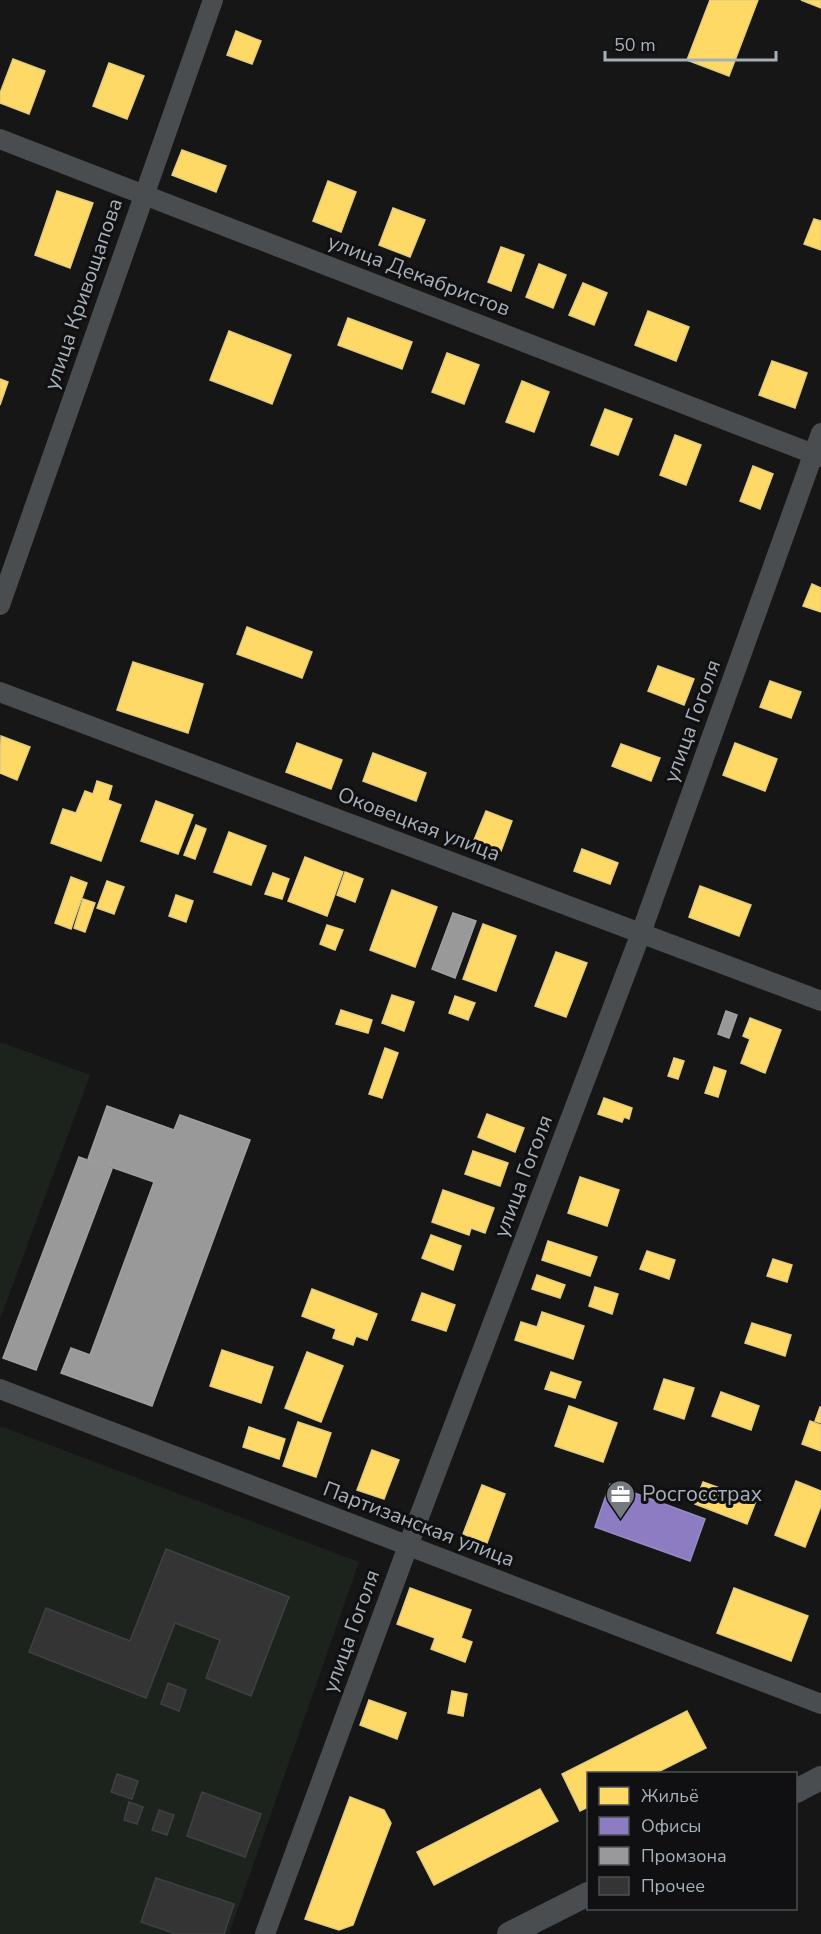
<svg xmlns="http://www.w3.org/2000/svg" width="821" height="1934" font-family="'Nunito Sans',sans-serif">
  <style>
    .green { fill: #1c231c }
    .homes { fill: #ffd966; stroke: #e4cd7f; stroke-width: 1.5 }
    .offices { fill: #8e7cc3; stroke: #958cc0; stroke-width: 1.5 }
    .industry { fill: #999; stroke: #9da0a2; stroke-width: 1.5 }
    .building { fill: #343435; stroke: #3e4142; stroke-width: 1.5 }
    .lines { fill: none; stroke-linecap: round; stroke-linejoin: round }
    .minor { stroke: #4a4d4f; stroke-width: 20 }
    .tertiary { stroke: #4a4d4f; stroke-width: 24 }
    .labels { text-anchor: middle; stroke-width: 6; stroke-linejoin: round; paint-order: stroke }
    .street-label { font-size: 21px; fill: #a6b0b8; stroke: #101012 }
    .poi-label { font-size: 21px; fill: #a6b0b8; stroke: #101012; text-anchor: start }
  </style>
  <rect width="100%" height="100%" fill="#161616"/>
  <g class="green">
    <path d="M0,1042l90,33 -90,244z"/>
    <path d="M0,1426l359,136 -130,372h-229z"/>
  </g>
  <g class="homes">
    <path d="M710,0h48l-29,76 -42,-16z"/>
    <path d="M801,0h20v8z"/>
    <path d="M236,31l25,10 -9,23 -25,-9z"/>
    <path d="M13,59l32,12 -16,43 -29,-11v-10z"/>
    <path d="M109,63l35,13 -17,43 -34,-13z"/>
    <path d="M182,150l44,16 -10,26 -44,-17z"/>
    <path d="M328,181l28,11 -15,40 -28,-11z"/>
    <path d="M57,191l36,12 -23,65 -35,-13z"/>
    <path d="M393,208l32,12 -15,37 -31,-12z"/>
    <path d="M814,219l7,2v29l-17,-6z"/>
    <path d="M501,247l23,8 -13,36 -23,-9z"/>
    <path d="M539,264l27,11 -13,33 -27,-11z"/>
    <path d="M583,283l24,10 -13,32 -25,-10z"/>
    <path d="M648,311l41,16 -13,34 -41,-16z"/>
    <path d="M348,318l64,24 -10,27 -64,-24z"/>
    <path d="M229,331l62,24 -19,49 -62,-24z"/>
    <path d="M447,353l32,12 -15,39 -32,-12z"/>
    <path d="M772,361l35,12 -12,35 -36,-13z"/>
    <path d="M0,379l8,3 -8,23z"/>
    <path d="M522,381l27,11 -15,40 -28,-10z"/>
    <path d="M605,409l27,10 -14,36 -27,-10z"/>
    <path d="M675,435l26,10 -15,40 -26,-10z"/>
    <path d="M753,466l20,8 -13,35 -20,-8z"/>
    <path d="M812,584l9,4v24l-18,-6z"/>
    <path d="M247,627l65,25 -10,26 -65,-24z"/>
    <path d="M133,662l70,22 -15,49 -71,-23z"/>
    <path d="M658,666l36,13 -10,26 -36,-14z"/>
    <path d="M770,681l31,11 -10,26 -31,-11z"/>
    <path d="M1,736l29,11 -13,33 -17,-7z"/>
    <path d="M297,743l45,17 -11,29 -45,-17z"/>
    <path d="M735,743l42,16 -12,32 -42,-16z"/>
    <path d="M621,744l39,14 -9,23 -39,-15z"/>
    <path d="M373,753l53,20 -10,28 -53,-20z"/>
    <path d="M97,781l15,5 -4,14 13,5 -20,56 -50,-18 12,-34 13,4 9,-22 8,3z"/>
    <path d="M156,801l37,14 -15,39 -37,-13z"/>
    <path d="M486,811l26,10 -11,30 -27,-11z"/>
    <path d="M196,825l10,4 -11,30 -11,-4z"/>
    <path d="M229,832l37,14 -15,39 -37,-13z"/>
    <path d="M582,849l36,14 -8,21 -36,-13z"/>
    <path d="M305,857l38,15 -16,44 -39,-15z"/>
    <path d="M345,872l18,7 -8,23 -18,-7z"/>
    <path d="M273,873l16,6 -7,20 -17,-5z"/>
    <path d="M71,877l16,6 -16,46 -16,-6z"/>
    <path d="M107,881l17,6 -10,27 -17,-6z"/>
    <path d="M700,886l51,19 -12,31 -50,-19z"/>
    <path d="M392,890l45,17 -22,60 -45,-17z"/>
    <path d="M176,895l17,6 -7,21 -17,-6z"/>
    <path d="M83,899l12,4 -10,29 -11,-4z"/>
    <path d="M483,924l33,12 -20,55 -33,-12z"/>
    <path d="M327,925l16,5 -8,20 -15,-6z"/>
    <path d="M556,952l31,11 -21,54 -31,-11z"/>
    <path d="M392,995l22,7 -10,29 -22,-8z"/>
    <path d="M455,996l20,7 -7,17 -19,-7z"/>
    <path d="M341,1010l31,10 -4,13 -32,-9z"/>
    <path d="M750,1018l31,12 -16,43 -24,-10 9,-24 -7,-3z"/>
    <path d="M385,1048l13,5 -16,45 -13,-4z"/>
    <path d="M674,1058l10,3 -6,18 -10,-3z"/>
    <path d="M714,1067l12,4 -8,26 -13,-4z"/>
    <path d="M604,1098l28,10 -3,11 -5,-2 -2,5 -24,-8z"/>
    <path d="M487,1114l37,14 -9,24 -37,-15z"/>
    <path d="M473,1151l35,12 -8,23 -35,-12z"/>
    <path d="M580,1177l39,13 -12,36 -39,-13z"/>
    <path d="M443,1190l51,18 -9,25 -14,-5 -2,7 -37,-13z"/>
    <path d="M431,1235l30,11 -8,24 -31,-12z"/>
    <path d="M548,1241l49,16 -7,19 -48,-16z"/>
    <path d="M647,1251l28,9 -6,19 -29,-10z"/>
    <path d="M773,1259l19,6 -5,17 -20,-6z"/>
    <path d="M537,1275l28,10 -5,13 -28,-9z"/>
    <path d="M595,1287l23,7 -6,20 -23,-8z"/>
    <path d="M312,1289l65,25 -10,26 -11,-4 -3,9 -20,-7 3,-9 -34,-13z"/>
    <path d="M422,1293l33,12 -9,26 -34,-11z"/>
    <path d="M542,1312l42,14 -11,33 -58,-19 6,-18 16,5z"/>
    <path d="M752,1323l39,12 -6,21 -40,-13z"/>
    <path d="M222,1350l51,17 -12,36 -51,-17z"/>
    <path d="M307,1352l36,14 -22,56 -36,-14z"/>
    <path d="M551,1372l30,10 -6,16 -30,-9z"/>
    <path d="M664,1379l30,9 -10,31 -30,-10z"/>
    <path d="M721,1392l38,14 -8,24 -39,-14z"/>
    <path d="M569,1406l48,17 -14,39 -48,-16z"/>
    <path d="M820,1407h1v16l-6,-2z"/>
    <path d="M810,1421l11,4v26l-19,-7z"/>
    <path d="M298,1422l33,11 -15,44 -33,-11z"/>
    <path d="M249,1427l36,12 -6,20 -36,-12z"/>
    <path d="M372,1450l27,10 -15,39 -27,-9z"/>
    <path d="M796,1481l25,10v15l-16,41 -30,-12z"/>
    <path d="M703,1482l53,19 -9,23 -52,-20z"/>
    <path d="M482,1485l23,9 -18,49 -24,-9z"/>
    <path d="M410,1588l61,22 -10,28 11,4 -7,20 -34,-13 4,-11 -38,-14z"/>
    <path d="M734,1588l74,28 -17,45 -74,-28z"/>
    <path d="M452,1691l15,3 -4,22 -15,-3z"/>
    <path d="M369,1700l37,13 -9,26 -37,-14z"/>
    <path d="M687,1711l19,37 -52,26h-66v33l-8,4 -18,-37z"/>
    <path d="M540,1789l18,32 -124,64 -17,-33z"/>
    <path d="M350,1797l34,13 7,13 -38,102 -14,5 -34,-11z"/>
  </g>
  <path class="offices" d="M610,1484l95,35 -15,42 -95,-34z"/>
  <g class="industry">
    <path d="M453,913l23,8 -21,57 -23,-9z"/>
    <path d="M726,1011l11,4 -8,23 -11,-4z"/>
    <path d="M107,1106l67,24 6,-15 70,25 -98,266 -91,-33 10,-25 19,7 64,-173 -66,-23z"/>
    <path d="M79,1157l33,12 -76,201 -33,-12z"/>
  </g>
  <g class="building">
    <path d="M166,1549l123,48 -38,99 -45,-18 14,-38 -45,-17 -29,75 -117,-46 17,-44 84,33z"/>
    <path d="M168,1683l18,7 -7,21 -18,-7z"/>
    <path d="M117,1774l21,7 -6,18 -21,-7z"/>
    <path d="M202,1792l59,22 -16,43 -58,-21z"/>
    <path d="M129,1802l14,5 -6,17 -13,-4z"/>
    <path d="M159,1810l15,5 -7,20 -15,-5z"/>
    <path d="M156,1878l78,26 -10,30h-48l-35,-12z"/>
  </g>
  <g class="lines">
    <g class="minor">
      <path d="M0,139l821,318"/>
      <path d="M0,605l213,-605"/>
      <path d="M0,692l821,309"/>
      <path d="M0,1389l821,315"/>
      <path d="M265,1934l143,-388 233,-613 180,-500"/>
    </g>
    <g class="tertiary">
      <path d="M796,1791l25,-13"/>
      <path d="M509,1934l79,-40"/>
    </g>
  </g>
  <defs>
    <symbol id="office-pin" viewBox="-11 -11 22 30"><path d="M0 17L-7.5 6A9.5 9.5 0 1 1 7.5 6Z" fill="#747a7f" stroke="#101012"/><path d="M-6-3h4V-5.5h4V-3h4V5H-6ZM-1-4.5V-3h2v-1.5ZM-6 0V1H6V0Z" fill="#fff"/></symbol>
  </defs>
  <g fill-rule="evenodd">
    <use href="#office-pin" x="604" y="1478" width="33" height="45"/>
  </g>
  <g class="labels">
    <g class="street-label">
      <text transform="translate(419 275) rotate(21)" y="7">улица Декабристов</text>
      <text transform="translate(83 294) rotate(-71)" y="7">улица Кривощапова</text>
      <text transform="translate(692 721) rotate(-70)" y="7">улица Гоголя</text>
      <text transform="translate(419 824) rotate(21)" y="7">Оковецкая улица</text>
      <text transform="translate(523 1176) rotate(-69)" y="7">улица Гоголя</text>
      <text transform="translate(419 1524) rotate(21)" y="7">Партизанская улица</text>
      <text transform="translate(351 1631) rotate(-70)" y="7">улица Гоголя</text>
    </g>
    <g class="poi-label">
      <text x="642" y="1501">Росгосстрах</text>
    </g>
  </g>
  <rect x="587" y="1772" width="210" height="138" fill="#101012" stroke="#4c5054" stroke-width="1.5"/>
  <rect x="599" y="1787" width="30" height="18" fill="#ffd966" stroke="#4c5054" stroke-width="1.5"/>
  <text x="641" y="1802" font-size="18" fill="#a6b0b8">Жильё</text>
  <rect x="599" y="1817" width="30" height="18" fill="#8e7cc3" stroke="#4c5054" stroke-width="1.5"/>
  <text x="641" y="1832" font-size="18" fill="#a6b0b8">Офисы</text>
  <rect x="599" y="1847" width="30" height="18" fill="#999999" stroke="#4c5054" stroke-width="1.5"/>
  <text x="641" y="1862" font-size="18" fill="#a6b0b8">Промзона</text>
  <rect x="599" y="1877" width="30" height="18" fill="#343435" stroke="#4c5054" stroke-width="1.5"/>
  <text x="641" y="1892" font-size="18" fill="#a6b0b8">Прочее</text>
  <path d="M605 51v9h171v-9" fill="none" stroke="#a6b0b8" stroke-width="3"/>
  <text x="614" y="51" font-size="18" fill="#a6b0b8" stroke="#101012" stroke-width="4.5" paint-order="stroke">50 m</text>
</svg>
